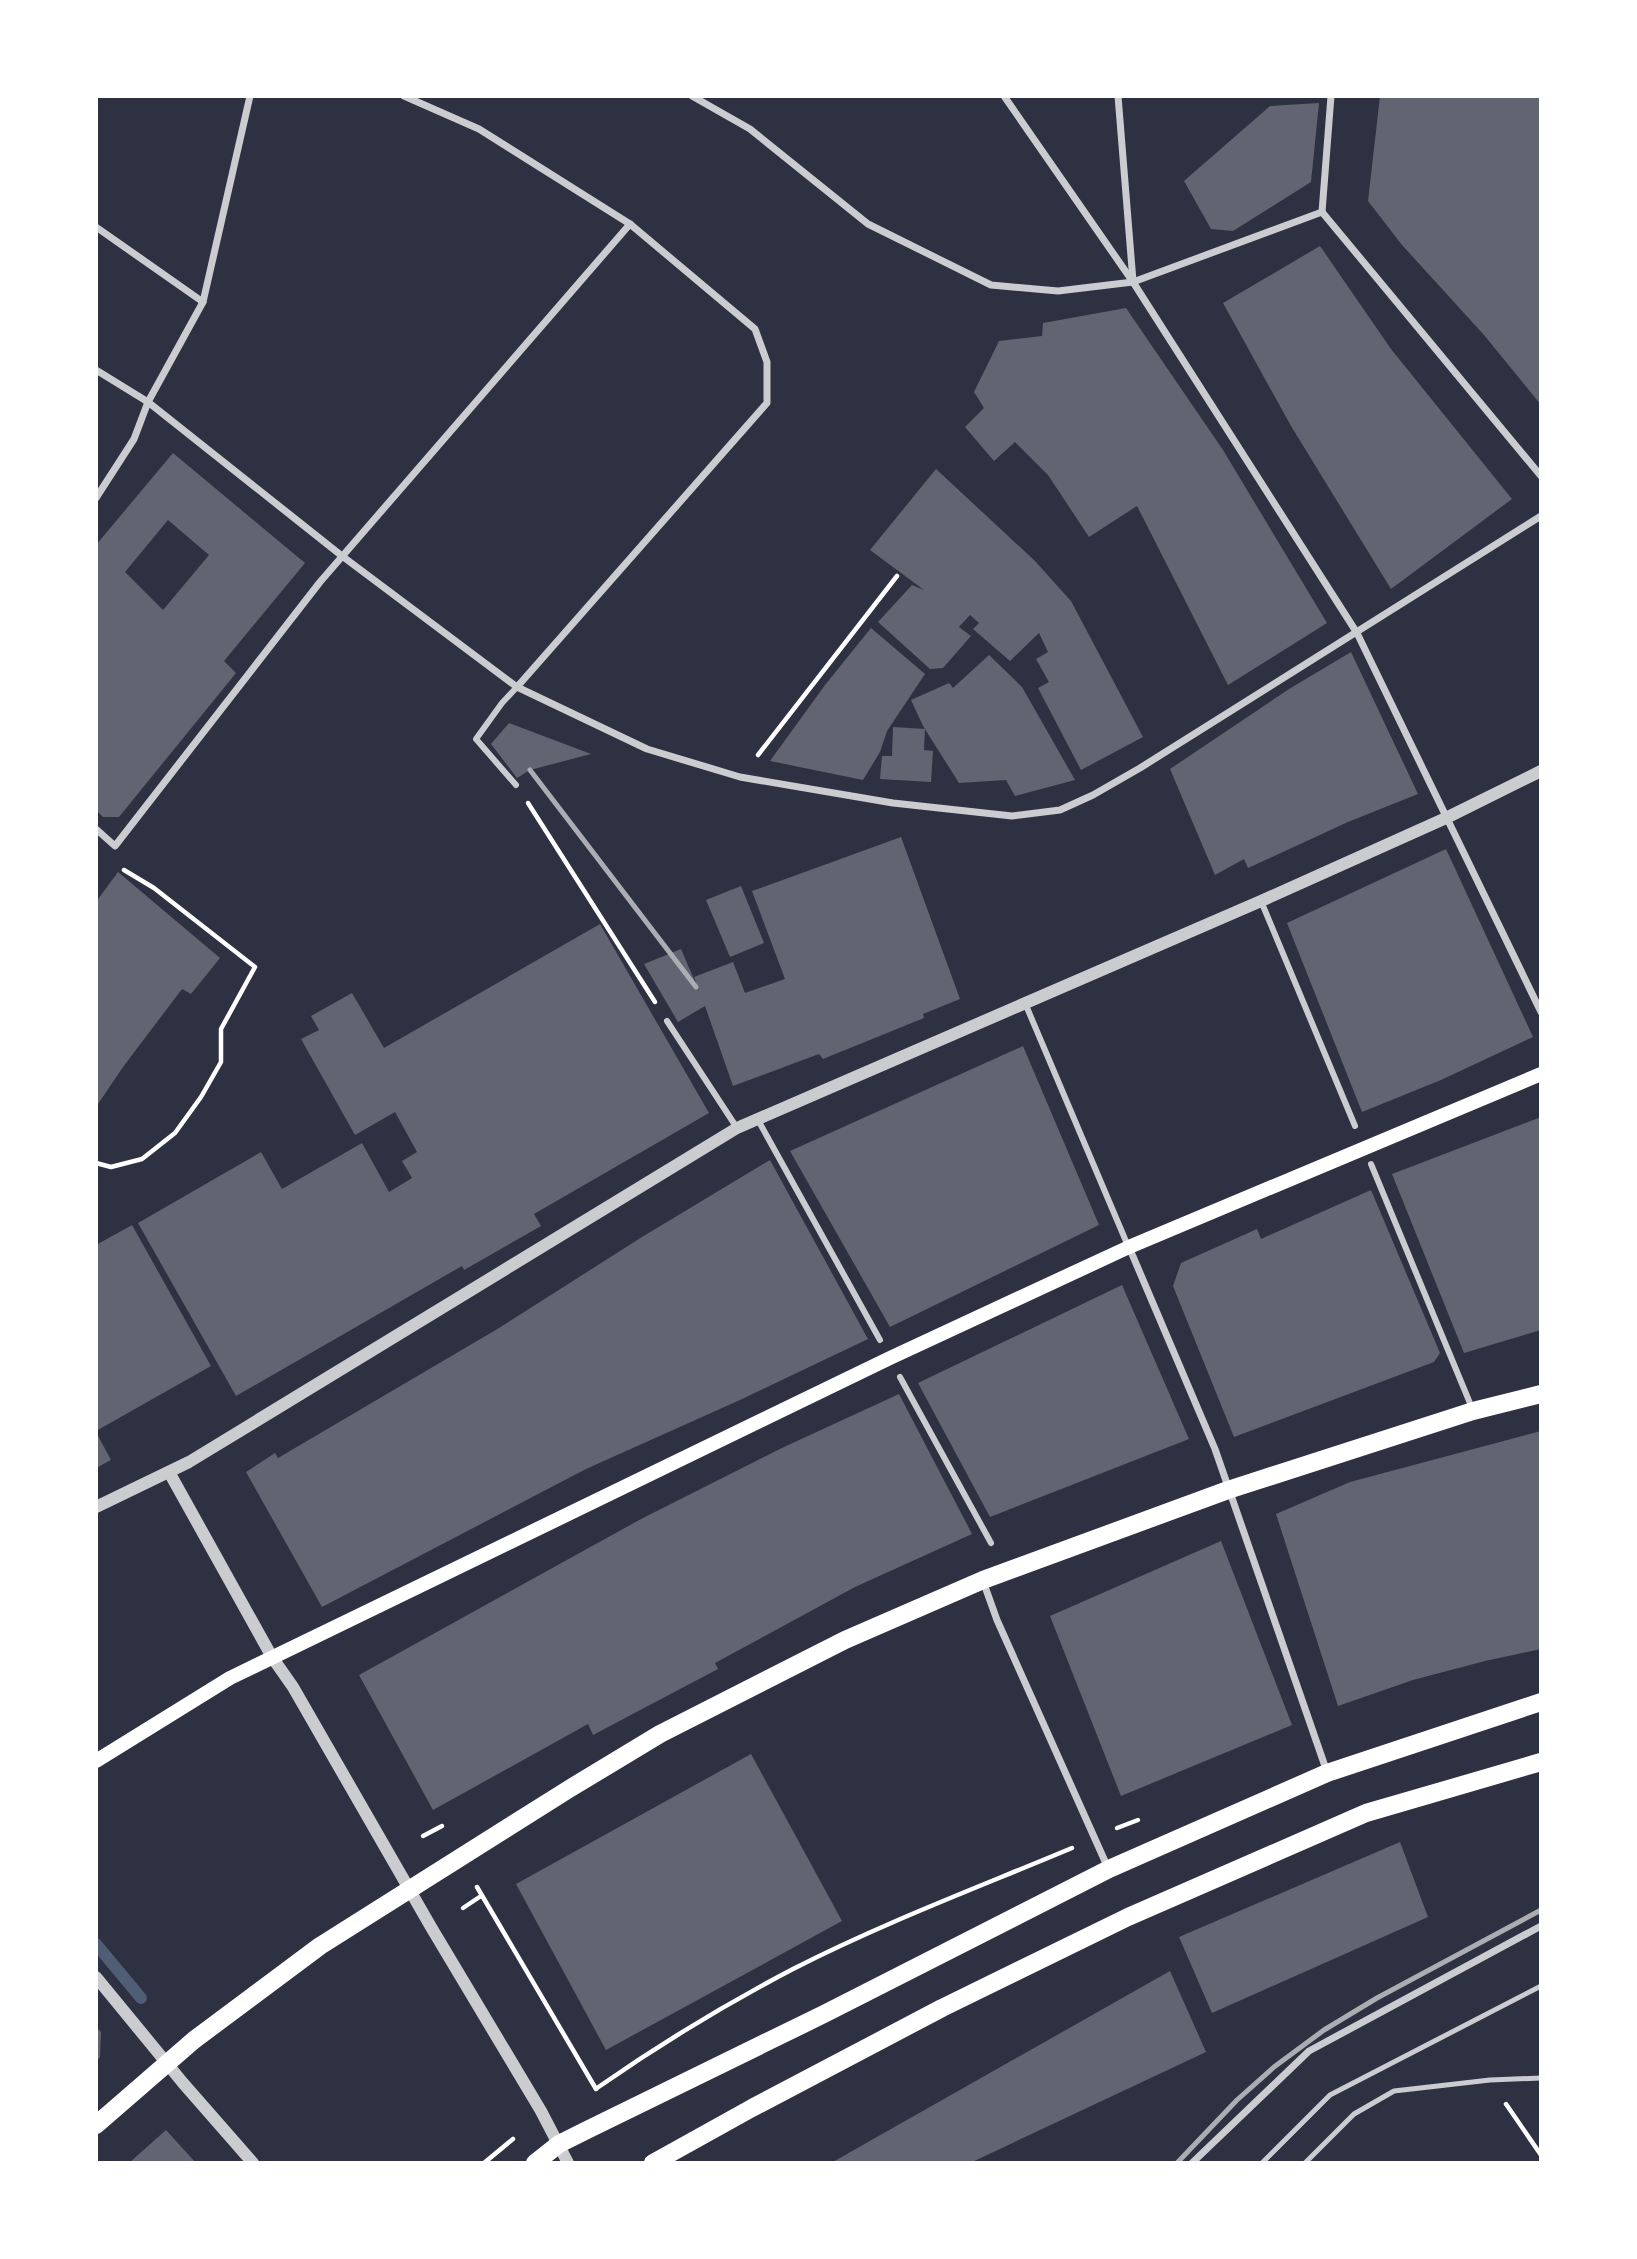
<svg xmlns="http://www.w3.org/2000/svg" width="1637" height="2259" font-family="Inter,sans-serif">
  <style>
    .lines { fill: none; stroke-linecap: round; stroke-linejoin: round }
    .stream { stroke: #4f5d75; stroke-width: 12 }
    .building { fill: #626471; fill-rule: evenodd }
    .path { stroke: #fff; stroke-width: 4.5 }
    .service { stroke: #caccd0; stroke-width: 5 }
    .pedestrian { stroke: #caccd0; stroke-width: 6 }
    .minor { stroke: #caccd0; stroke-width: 7 }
    .tertiary { stroke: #caccd0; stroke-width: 12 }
    .secondary { stroke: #fff; stroke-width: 14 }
    .primary { stroke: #fff; stroke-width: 18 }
    .rail { stroke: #abadb3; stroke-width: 5 }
  </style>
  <rect width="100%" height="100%" fill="#2d3142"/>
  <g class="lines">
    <path class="stream" d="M96,1944l45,54"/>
  </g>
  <g class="building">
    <path d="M1380,96h161v309l-57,-70 -82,-90 -34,-44z"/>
    <path d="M1319,103l-8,79 -78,49 -22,-2 -27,-48 86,-75z"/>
    <path d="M1320,246l71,103 121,150 -121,90 -100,-163 -68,-123z"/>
    <path d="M1126,308l97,142 104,173 -99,62 -91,-179 -48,31 -41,-62 -33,-33 -21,19 -29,-34 19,-19 -10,-16 25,-51 43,-5 1,-13z"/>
    <path d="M173,453l132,110 -81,98 12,12 -117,144h-16l-7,-7v-265zM168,520l41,35 -46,55 -38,-38z"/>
    <path d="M936,469l98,91 37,41 72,136 -62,33 -43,-82 11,-6 -13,-23 12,-7 -9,-19 -29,28 -37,-32 6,-6 -9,-8 -11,12 12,9 -28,32 -13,1 -52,-47 34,-37 12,5 -54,-40z"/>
    <path d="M871,628l54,46 -38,57 -7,21 -17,28 -93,-19 55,-76z"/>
    <path d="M1351,652l67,142 -70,28 -100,46 -4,-9 -29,16 -45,-106 119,-80z"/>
    <path d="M989,655l33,32 53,93 -60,16 -9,-16 -47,3 -36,-57 -12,-26 38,-17 4,5z"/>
    <path d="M509,723l82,31 -61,16 -13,8 -26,-34z"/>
    <path d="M893,727l32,2 -1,21 9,1 -2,31 -51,-3 2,-23h10z"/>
    <path d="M901,837l59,162 -37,15 1,4 -101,41 -4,-5 -86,32 -28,-80 -27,16 -34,-58 37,-15 18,42 -5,-14 39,-15 12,31 40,-14 -33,-88z"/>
    <path d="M1446,849l87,188 -92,43 -79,32 -75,-189z"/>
    <path d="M118,872l102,86 -29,36 -9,-5 -59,78 -27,40v-205z"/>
    <path d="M741,886l23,57 -34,14 -24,-57z"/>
    <path d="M600,924l109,189 -175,101 7,12 -77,44 -2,-4 -226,130 -98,-173 123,-71 21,37 80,-46 27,49 23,-14 -10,-17 15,-9 -22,-40 -40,23 -54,-96 18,-9 -8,-14 41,-23 32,55z"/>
    <path d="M1023,1046l76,179 -209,102 -100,-176z"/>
    <path d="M1541,1117v213l-77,23 -72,-179z"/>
    <path d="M770,1160l98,179 -128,61 -154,69 -264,138 -76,-135 29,-19 3,5 221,-130 143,-91z"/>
    <path d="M1371,1190l69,163 -6,9 -200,75 -61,-151 8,-23 76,-34 4,10z"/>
    <path d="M132,1225l79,141 -115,65v-186z"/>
    <path d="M1122,1285l67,154 -199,78 -72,-134z"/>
    <path d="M899,1394l73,140 -117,53 -140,76 3,6 -125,66 -5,-11 -155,86 -74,-135 282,-156 143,-72z"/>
    <path d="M1541,1431v218l-56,12 -72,19 -75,26 -62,-192 74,-32z"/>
    <path d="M96,1432l15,28 -15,8z"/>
    <path d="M1221,1541l71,184 -171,71 -71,-180z"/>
    <path d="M751,1754l91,167 -236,129 -90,-166z"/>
    <path d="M1400,1842l28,75 -216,96 -33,-76z"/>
    <path d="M1170,1971l36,81 -236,111h-139z"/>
    <path d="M96,2027l5,5 -1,25 -4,5z"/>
    <path d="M166,2130l30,33h-67z"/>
  </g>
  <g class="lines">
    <g class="path">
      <path d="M758,755l139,-179"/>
      <path d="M528,803l127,199"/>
      <path d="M96,1163l15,4 31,-8 33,-26 26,-36 20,-35v-33l34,-62 -101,-79 -30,-18"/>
      <path d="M1117,1828l21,-8"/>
      <path d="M423,1836l19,-10"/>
      <path d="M477,1887l119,202"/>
      <path d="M463,1908l18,-12"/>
      <path d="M597,2088c63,-44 129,-84 196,-119 90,-46 186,-82 279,-121"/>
      <path d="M1506,2104l35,51"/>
      <path d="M484,2163l29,-24"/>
    </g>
    <g class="service">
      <path d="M1262,2163l68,-68 211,-109"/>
      <path d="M1305,2163l49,-49 40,-23 96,-11 51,-2"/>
    </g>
    <g class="pedestrian">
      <path d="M516,785l-40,-46 26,-36 15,-16"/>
      <path d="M1261,901l94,225"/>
      <path d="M1025,1003l103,243"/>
      <path d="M667,1021l70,107"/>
      <path d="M758,1120l122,220"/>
      <path d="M1371,1164l101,244"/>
      <path d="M900,1377l91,166"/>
    </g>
    <g class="minor">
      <path d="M404,96l75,33 151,95 125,105 12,33v41l-250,284"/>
      <path d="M692,96l58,33 118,95 123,61 67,6 75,-9 189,-70"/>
      <path d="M1004,96l129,186 224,351 184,379"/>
      <path d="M1118,96l15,185"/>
      <path d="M1322,212l219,264"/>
      <path d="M1322,212l9,-116"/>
      <path d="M96,227l107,75"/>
      <path d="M96,370l52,32 194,154 175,131 130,62 93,28 153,26 119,13 48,-6 33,-15 47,-27 401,-252"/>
      <path d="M96,498l38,-59 14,-37 55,-100 47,-206"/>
      <path d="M96,829l19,17 205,-264 310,-358"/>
      <path d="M1129,1247l86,202 112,323"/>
      <path d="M983,1581l14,39 111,248"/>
      <path d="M1192,2163l117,-112 232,-125"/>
    </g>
    <g class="tertiary">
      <path d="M169,1472l103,185 21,30 138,240 110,184 27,52"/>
      <path d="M96,1507l93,-45 548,-334 524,-227 185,-83 95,-47"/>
      <path d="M96,1977l87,106 70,80"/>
    </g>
    <path class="secondary" d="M96,1761l134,-83 660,-320 239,-111 412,-173"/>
    <g class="primary">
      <path d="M96,2125l98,-85 126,-94 249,-157 91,-55 185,-94 138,-60 245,-90 245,-79 68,-17"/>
      <path d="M535,2163l24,-19 28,-14 237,-116 285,-145 218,-96 214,-71"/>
      <path d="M653,2163l99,-55 190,-100 186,-91 238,-104 175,-51"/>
    </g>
    <g class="rail">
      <path d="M530,770l166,217"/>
      <path d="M1177,2163l60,-63 37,-33 50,-37 53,-32 164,-88"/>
    </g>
  </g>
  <rect width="1637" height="2259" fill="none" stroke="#ffffff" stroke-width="196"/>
</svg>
